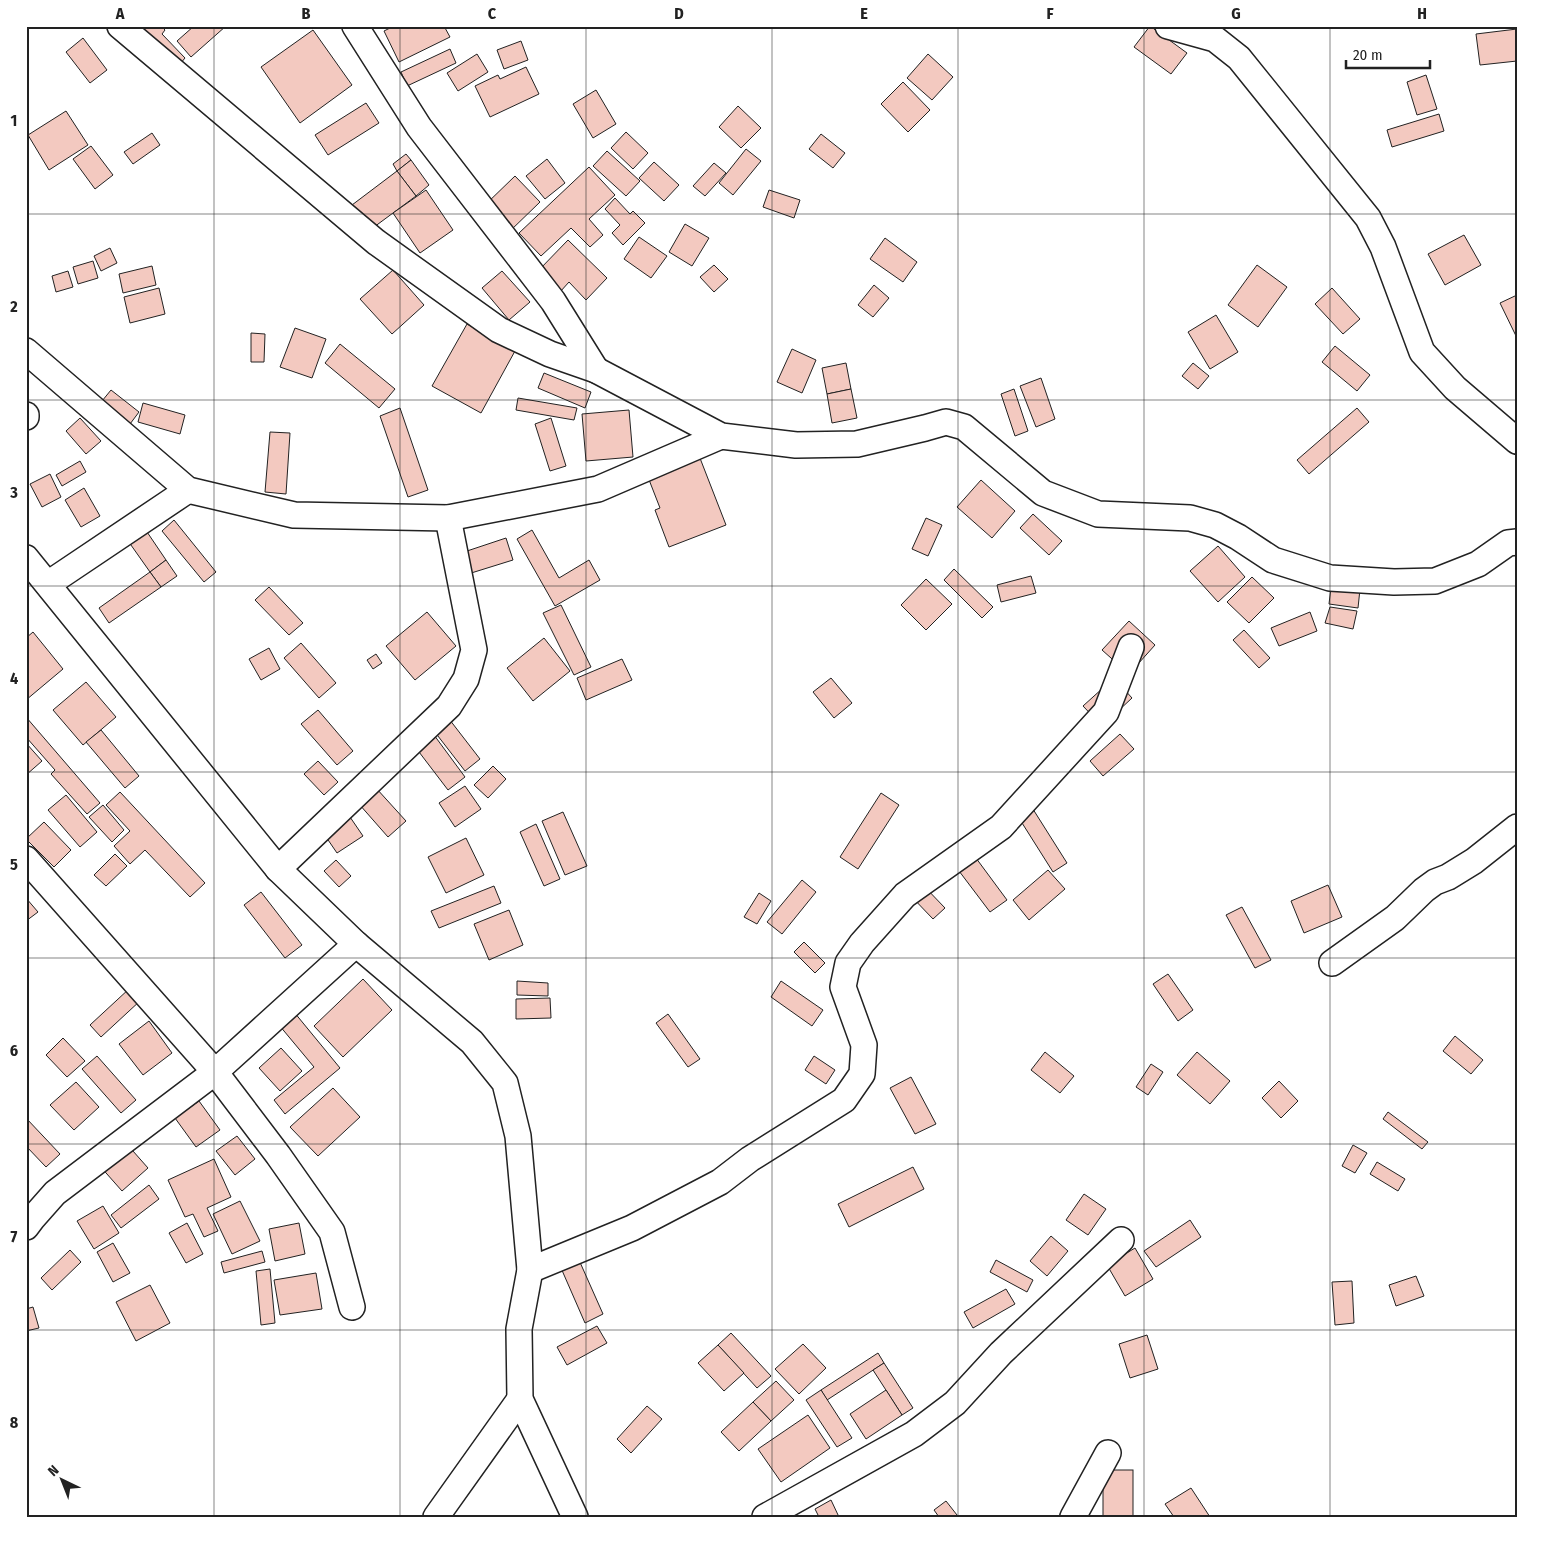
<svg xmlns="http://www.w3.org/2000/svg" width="1543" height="1543" font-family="'Fira Sans Condensed',sans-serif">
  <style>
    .building { fill: #f3c9c0; stroke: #222 }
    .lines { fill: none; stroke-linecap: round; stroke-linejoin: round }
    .minor-casing { stroke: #222; stroke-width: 28 }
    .minor { stroke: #fff; stroke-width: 25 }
    .grid { fill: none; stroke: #222; stroke-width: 1; stroke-opacity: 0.55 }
    .neatline { fill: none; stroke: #222; stroke-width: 2 }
    .grid-label { font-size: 16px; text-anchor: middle; font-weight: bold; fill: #222 }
  </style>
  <rect width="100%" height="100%" fill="#fff"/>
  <g class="building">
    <path d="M129,26h32l4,4 -3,4 23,24 -5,6z"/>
    <path d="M194,26h32l-35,31 -14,-16z"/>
    <path d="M394,26h50l6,11 -51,25 -15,-31z"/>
    <path d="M1150,26l37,27 -16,21 -37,-27z"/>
    <path d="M1517,29v32l-37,4 -4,-31z"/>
    <path d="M313,30l39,55 -52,38 -39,-56z"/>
    <path d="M83,38l24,32 -17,13 -24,-31z"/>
    <path d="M521,41l7,19 -24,9 -7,-19z"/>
    <path d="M450,49l6,14 -49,23 -6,-14z"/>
    <path d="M477,54l11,18 -30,19 -11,-18z"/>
    <path d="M928,54l25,23 -21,23 -25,-22z"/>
    <path d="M526,67l13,27 -49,23 -15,-31 23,-11 2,4z"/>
    <path d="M1426,75l11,34 -20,6 -10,-33z"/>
    <path d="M903,82l27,28 -22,22 -27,-28z"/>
    <path d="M596,90l20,34 -23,14 -20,-34z"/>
    <path d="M366,103l13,20 -51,32 -13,-20z"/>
    <path d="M738,106l23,22 -20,20 -22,-21z"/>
    <path d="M66,111l22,34 -39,25 -21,-35z"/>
    <path d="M1439,114l5,17 -52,16 -5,-17z"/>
    <path d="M626,132l22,21 -15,16 -22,-21z"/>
    <path d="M152,133l8,12 -27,19 -9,-12z"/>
    <path d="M821,134l24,19 -12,15 -24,-19z"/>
    <path d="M91,146l22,29 -18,14 -22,-30z"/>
    <path d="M746,149l15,12 -28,34 -14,-12z"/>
    <path d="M607,151l33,30 -14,15 -33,-30z"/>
    <path d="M406,154l5,6 -14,11 -4,-7z"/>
    <path d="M547,159l18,24 -20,16 -19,-23z"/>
    <path d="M411,160l18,25 -13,11 -19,-25z"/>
    <path d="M654,162l25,23 -15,16 -25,-23z"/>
    <path d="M714,163l12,10 -21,23 -12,-10z"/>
    <path d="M589,167l26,28 -26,24 14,16 -13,12 -19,-19 -30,28 -22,-23z"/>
    <path d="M397,171l19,25 -46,34 -18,-25z"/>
    <path d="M515,176l25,26 -31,30 -25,-26z"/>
    <path d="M426,190l27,40 -33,23 -27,-40z"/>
    <path d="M769,190l31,10 -6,18 -31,-11z"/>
    <path d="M615,198l15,16 3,-3 12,12 -22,22 -11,-12 8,-8 -15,-16z"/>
    <path d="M685,224l24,14 -17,28 -23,-14z"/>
    <path d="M1464,235l17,30 -36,20 -17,-31z"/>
    <path d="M639,237l28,19 -16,22 -27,-19z"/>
    <path d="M885,238l32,24 -14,20 -33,-23z"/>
    <path d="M568,240l39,38 -21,22 -17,-18 -9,10 -21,-22z"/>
    <path d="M110,248l7,15 -16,8 -7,-15z"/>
    <path d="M93,261l5,17 -20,6 -5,-17z"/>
    <path d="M714,265l14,14 -14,13 -14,-15z"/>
    <path d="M1257,265l30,22 -29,40 -30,-22z"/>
    <path d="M152,266l4,19 -33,8 -4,-19z"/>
    <path d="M393,270l31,35 -32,29 -32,-35z"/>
    <path d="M68,271l5,16 -17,5 -4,-16z"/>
    <path d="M502,271l28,31 -21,18 -27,-32z"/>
    <path d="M874,285l15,13 -16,19 -15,-12z"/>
    <path d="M159,288l6,26 -35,9 -6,-26z"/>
    <path d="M1332,288l28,31 -17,15 -28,-30z"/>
    <path d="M1517,295v43l-17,-35z"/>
    <path d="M1216,315l22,37 -28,17 -22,-37z"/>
    <path d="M467,324l48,27 -34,62 -49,-27z"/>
    <path d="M295,328l31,11 -14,39 -32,-11z"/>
    <path d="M251,333l14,1 -1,28h-13z"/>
    <path d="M340,344l55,45 -16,19 -54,-45z"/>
    <path d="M1335,346l35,29 -13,16 -35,-29z"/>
    <path d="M792,349l24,11 -14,33 -25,-11z"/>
    <path d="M846,363l5,26 -24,5 -5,-26z"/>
    <path d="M1193,363l16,13 -11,13 -16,-13z"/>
    <path d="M544,373l47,19 -6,16 -47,-20z"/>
    <path d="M1041,378l14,41 -19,8 -16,-41z"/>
    <path d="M851,389l6,29 -25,5 -5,-29z"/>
    <path d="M1014,389l14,42 -13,5 -14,-42z"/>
    <path d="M111,390l28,22 -9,12 -28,-23z"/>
    <path d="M518,398l59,10 -3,12 -58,-10z"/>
    <path d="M143,403l42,12 -5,19 -42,-12z"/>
    <path d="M400,408l28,82 -20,7 -28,-81z"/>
    <path d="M1357,408l12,14 -60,52 -12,-14z"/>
    <path d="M629,410l4,47 -47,4 -4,-47z"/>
    <path d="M80,418l21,23 -15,13 -20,-23z"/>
    <path d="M551,418l15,48 -16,5 -15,-47z"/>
    <path d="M270,432l20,1 -4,61 -21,-2z"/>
    <path d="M698,453l28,72 -57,22 -14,-37 5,-2 -14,-36z"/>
    <path d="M80,461l6,11 -24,14 -6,-11z"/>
    <path d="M50,474l11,23 -19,10 -12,-23z"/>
    <path d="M981,480l34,31 -23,27 -35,-31z"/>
    <path d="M84,488l16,28 -19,11 -16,-27z"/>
    <path d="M1033,514l29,27 -13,14 -29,-27z"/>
    <path d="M926,518l16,7 -14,31 -16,-7z"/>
    <path d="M174,520l42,52 -12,10 -42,-51z"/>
    <path d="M143,526l23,34 -16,12 -24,-34z"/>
    <path d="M532,530l27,48 30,-18 11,20 -45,26 -38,-67z"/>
    <path d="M506,538l7,22 -45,14 -7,-21z"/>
    <path d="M1218,546l27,31 -27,25 -28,-31z"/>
    <path d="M166,560l11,16 -16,11 -11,-15z"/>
    <path d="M954,569l39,38 -11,11 -38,-38z"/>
    <path d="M150,572l11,15 -52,36 -10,-15z"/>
    <path d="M1031,576l5,17 -35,9 -4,-17z"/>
    <path d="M1252,577l22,21 -25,25 -22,-21z"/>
    <path d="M926,579l26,25 -26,26 -25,-25z"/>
    <path d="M269,587l34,36 -14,12 -34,-35z"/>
    <path d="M1331,587l29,2 -2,19 -29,-4z"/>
    <path d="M561,605l30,62 -17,8 -31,-62z"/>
    <path d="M1330,607l27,4 -4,18 -28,-6z"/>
    <path d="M427,612l29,34 -41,34 -29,-34z"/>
    <path d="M1310,612l7,19 -38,15 -8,-18z"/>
    <path d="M1129,621l26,24 -26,29 -27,-24z"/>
    <path d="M1244,630l26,28 -11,10 -26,-28z"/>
    <path d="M33,632l30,37 -37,31v-62z"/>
    <path d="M544,638l26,33 -37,30 -26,-33z"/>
    <path d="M301,643l35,40 -17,15 -35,-40z"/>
    <path d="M269,648l11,21 -19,11 -12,-21z"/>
    <path d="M376,654l6,9 -9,6 -6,-9z"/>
    <path d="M622,659l10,21 -46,20 -9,-22z"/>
    <path d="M831,678l21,25 -18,15 -21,-26z"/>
    <path d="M1114,678l18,20 -30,28 -19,-20z"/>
    <path d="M86,682l30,35 -33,28 -30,-35z"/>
    <path d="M318,710l35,41 -16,14 -36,-41z"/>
    <path d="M446,715l34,44 -15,12 -34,-44z"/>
    <path d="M26,717l74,86 -13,11 -36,-40 4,-4 -29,-33z"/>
    <path d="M101,730l38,46 -14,12 -39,-46z"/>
    <path d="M1120,734l14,15 -31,27 -13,-15z"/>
    <path d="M434,735l31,42 -17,13 -32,-42z"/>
    <path d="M26,743l16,18 -16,14z"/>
    <path d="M318,761l20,21 -14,13 -20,-21z"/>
    <path d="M493,766l13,13 -18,19 -14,-13z"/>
    <path d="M465,786l16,23 -26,18 -16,-24z"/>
    <path d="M376,788l30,33 -18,16 -29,-33z"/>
    <path d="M120,792l85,91 -15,14 -45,-47 -15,14 -16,-18 16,-15 -24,-26z"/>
    <path d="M881,793l18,12 -41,64 -18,-12z"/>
    <path d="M66,795l31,37 -17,15 -32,-37z"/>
    <path d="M103,805l21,25 -12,12 -23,-25z"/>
    <path d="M1031,806l36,57 -14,9 -36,-57z"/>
    <path d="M563,812l24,54 -22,9 -23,-54z"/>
    <path d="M350,817l13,19 -26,17 -13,-19z"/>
    <path d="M44,822l27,28 -17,17 -28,-28z"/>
    <path d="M536,824l24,55 -16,7 -24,-54z"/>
    <path d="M466,838l18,37 -38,18 -18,-36z"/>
    <path d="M115,854l12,12 -21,20 -12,-11z"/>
    <path d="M973,854l34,46 -17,12 -34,-45z"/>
    <path d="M336,860l15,16 -12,11 -15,-16z"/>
    <path d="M1048,870l17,19 -36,31 -16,-20z"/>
    <path d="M802,880l14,12 -34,42 -15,-12z"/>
    <path d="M922,884l23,24 -12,11 -23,-24z"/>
    <path d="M1328,885l14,32 -38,16 -13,-32z"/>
    <path d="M494,886l7,17 -62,25 -8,-17z"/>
    <path d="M261,892l41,53 -17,13 -41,-53z"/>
    <path d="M759,893l12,8 -14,23 -13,-7z"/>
    <path d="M26,898l12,14 -12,9z"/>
    <path d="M1242,907l29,53 -16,8 -29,-53z"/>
    <path d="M509,910l14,35 -34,15 -15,-36z"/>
    <path d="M804,942l21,21 -10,10 -21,-21z"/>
    <path d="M1168,974l25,36 -15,11 -25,-37z"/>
    <path d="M363,979l29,31 -49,47 -29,-31z"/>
    <path d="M517,981l31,2v13l-31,-1z"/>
    <path d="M781,981l42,29 -11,16 -41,-29z"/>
    <path d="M130,988l11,12 -40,37 -11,-12z"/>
    <path d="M550,998l1,20 -35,1v-20z"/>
    <path d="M294,1012l46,56 -55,46 -11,-14 40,-33 -35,-42z"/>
    <path d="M668,1014l32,45 -12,8 -32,-44z"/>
    <path d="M149,1021l23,32 -29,22 -24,-31z"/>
    <path d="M1455,1036l28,24 -12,14 -28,-23z"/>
    <path d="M63,1038l22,23 -18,16 -21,-22z"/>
    <path d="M281,1048l21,23 -22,20 -21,-23z"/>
    <path d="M1045,1052l29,24 -14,17 -29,-23z"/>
    <path d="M1197,1052l33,29 -20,23 -33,-29z"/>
    <path d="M97,1056l39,44 -15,13 -39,-44z"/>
    <path d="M814,1056l21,14 -9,14 -21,-14z"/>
    <path d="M1151,1064l12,8 -15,23 -12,-8z"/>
    <path d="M911,1077l25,47 -21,10 -25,-46z"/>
    <path d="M1279,1081l19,20 -17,17 -19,-20z"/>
    <path d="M76,1082l23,25 -25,23 -24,-25z"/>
    <path d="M333,1088l27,29 -42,39 -28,-29z"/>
    <path d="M199,1101l21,29 -24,17 -21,-29z"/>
    <path d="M1388,1112l40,30 -6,7 -39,-30z"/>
    <path d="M26,1118l34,36 -14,13 -20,-21z"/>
    <path d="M237,1136l18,23 -20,16 -19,-24z"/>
    <path d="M125,1142l23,26 -26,23 -23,-26z"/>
    <path d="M1353,1145l14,8 -12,20 -13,-7z"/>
    <path d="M214,1159l17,38 -24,11 11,23 -14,6 -11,-23 -8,3 -17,-37z"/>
    <path d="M1377,1162l28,17 -7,12 -28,-17z"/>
    <path d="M913,1167l11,22 -75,38 -11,-23z"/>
    <path d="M149,1185l10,14 -38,29 -10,-13z"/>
    <path d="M1084,1194l22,15 -18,26 -22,-15z"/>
    <path d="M240,1201l20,40 -28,13 -19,-40z"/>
    <path d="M103,1206l16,27 -25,16 -17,-28z"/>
    <path d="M1190,1220l11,17 -45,30 -12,-16z"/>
    <path d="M187,1223l16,31 -17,9 -17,-30z"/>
    <path d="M299,1223l6,31 -30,7 -6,-32z"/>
    <path d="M1051,1236l17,15 -21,25 -17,-15z"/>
    <path d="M113,1243l17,30 -17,9 -16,-30z"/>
    <path d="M1135,1248l18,31 -28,17 -18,-31z"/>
    <path d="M70,1250l11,12 -29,28 -11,-12z"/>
    <path d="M262,1251l3,11 -41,11 -3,-11z"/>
    <path d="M579,1260l24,54 -18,9 -24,-55z"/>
    <path d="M996,1260l37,20 -6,12 -37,-20z"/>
    <path d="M270,1269l5,54 -14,2 -5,-54z"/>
    <path d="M316,1273l6,36 -42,6 -6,-35z"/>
    <path d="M1416,1276l8,20 -28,10 -7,-21z"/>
    <path d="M1352,1281l2,42 -19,2 -3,-43z"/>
    <path d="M150,1285l20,38 -34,18 -20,-39z"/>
    <path d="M1006,1289l9,15 -42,24 -9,-16z"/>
    <path d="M33,1307l6,21 -13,3v-22z"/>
    <path d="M597,1326l10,17 -40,22 -10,-18z"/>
    <path d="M731,1333l40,43 -14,12 -39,-43z"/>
    <path d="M1147,1335l11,34 -28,9 -11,-34z"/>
    <path d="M803,1344l23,24 -27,26 -24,-25z"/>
    <path d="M718,1345l26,28 -20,18 -26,-28z"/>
    <path d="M878,1353l6,10 -57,37 -6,-10z"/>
    <path d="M884,1363l29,45 -11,7 -29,-45z"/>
    <path d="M776,1381l18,19 -23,21 -18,-19z"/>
    <path d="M821,1390l31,48 -15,9 -31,-47z"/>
    <path d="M886,1390l16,25 -36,24 -16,-25z"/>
    <path d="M753,1402l18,19 -32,30 -18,-19z"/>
    <path d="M647,1406l15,13 -31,34 -14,-14z"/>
    <path d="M808,1415l22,33 -49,34 -23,-33z"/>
    <rect x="1103" y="1470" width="30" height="47"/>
    <path d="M1191,1488l19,29h-36l-9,-13z"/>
    <path d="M831,1500l8,17h-20l-4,-8z"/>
    <path d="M946,1501l11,14 -3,2h-15l-5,-7z"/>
  </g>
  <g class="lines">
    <defs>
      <g id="minor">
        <path d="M120,26l256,216 123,88 51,24 46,16 125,66 75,9 61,-1 68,-16 21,-6 18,5 79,66 55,21 92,4 25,7 23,12 35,23 57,18 64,4 41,-1 43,-17 30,-21 9,-1"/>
        <path d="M355,26l64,101 134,174 43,69"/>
        <path d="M1168,26l47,13 24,19 129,160 15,29 39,105 33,36 62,53"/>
        <path d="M26,351l162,139 106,25 154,3 150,-29 123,-53"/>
        <path d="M26,415v2"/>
        <path d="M26,558l252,311 78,75 116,98 33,41 13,53 12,134 -11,59 1,70 55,118"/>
        <path d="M48,584l140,-94"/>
        <path d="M26,859l189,213 63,83 54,77 20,75"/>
        <path d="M278,869l171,-163 17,-27 8,-29 -26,-132"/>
        <path d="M1332,963l63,-45 29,-28 11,-8 13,-5 26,-16 43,-34"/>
        <path d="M26,1227l6,-8 23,-26 160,-121 141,-128"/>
        <path d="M530,1270l102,-42 88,-46 30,-23 94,-59 18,-26 2,-29 -21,-58 5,-24 14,-20 43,-48 96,-68 105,-115 25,-65"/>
        <path d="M436,1517l84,-118"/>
        <path d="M765,1517l149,-83 41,-31 46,-50 120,-113"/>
        <path d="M1073,1517l35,-64"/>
      </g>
    </defs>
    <use href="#minor" class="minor-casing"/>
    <use href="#minor" class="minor"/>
  </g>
  <path class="grid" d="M214,26v1491M400,26v1491M586,26v1491M772,26v1491M958,26v1491M1144,26v1491M1330,26v1491M26,214h1491M26,400h1491M26,586h1491M26,772h1491M26,958h1491M26,1144h1491M26,1330h1491"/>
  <rect width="1543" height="1543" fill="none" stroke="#ffffff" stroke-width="55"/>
  <g transform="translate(62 1480) rotate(317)" stroke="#ffffff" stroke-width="4" paint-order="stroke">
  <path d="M0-4L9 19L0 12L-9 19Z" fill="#222222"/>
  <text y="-8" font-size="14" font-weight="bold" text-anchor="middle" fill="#222222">N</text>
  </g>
  <path d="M1346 60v8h84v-8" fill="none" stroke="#222222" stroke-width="2.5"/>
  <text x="1353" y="60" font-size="15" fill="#222222" stroke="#ffffff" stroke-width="4" paint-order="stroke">20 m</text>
  <rect x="28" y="28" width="1488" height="1488" class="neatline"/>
  <g class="grid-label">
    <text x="120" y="19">A</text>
    <text x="306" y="19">B</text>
    <text x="492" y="19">C</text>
    <text x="679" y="19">D</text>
    <text x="864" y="19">E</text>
    <text x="1050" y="19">F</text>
    <text x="1236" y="19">G</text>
    <text x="1422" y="19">H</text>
    <text x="14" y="126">1</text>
    <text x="14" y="312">2</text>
    <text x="14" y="498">3</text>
    <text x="14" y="684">4</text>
    <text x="14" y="870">5</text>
    <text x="14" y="1056">6</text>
    <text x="14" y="1242">7</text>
    <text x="14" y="1428">8</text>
  </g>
</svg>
